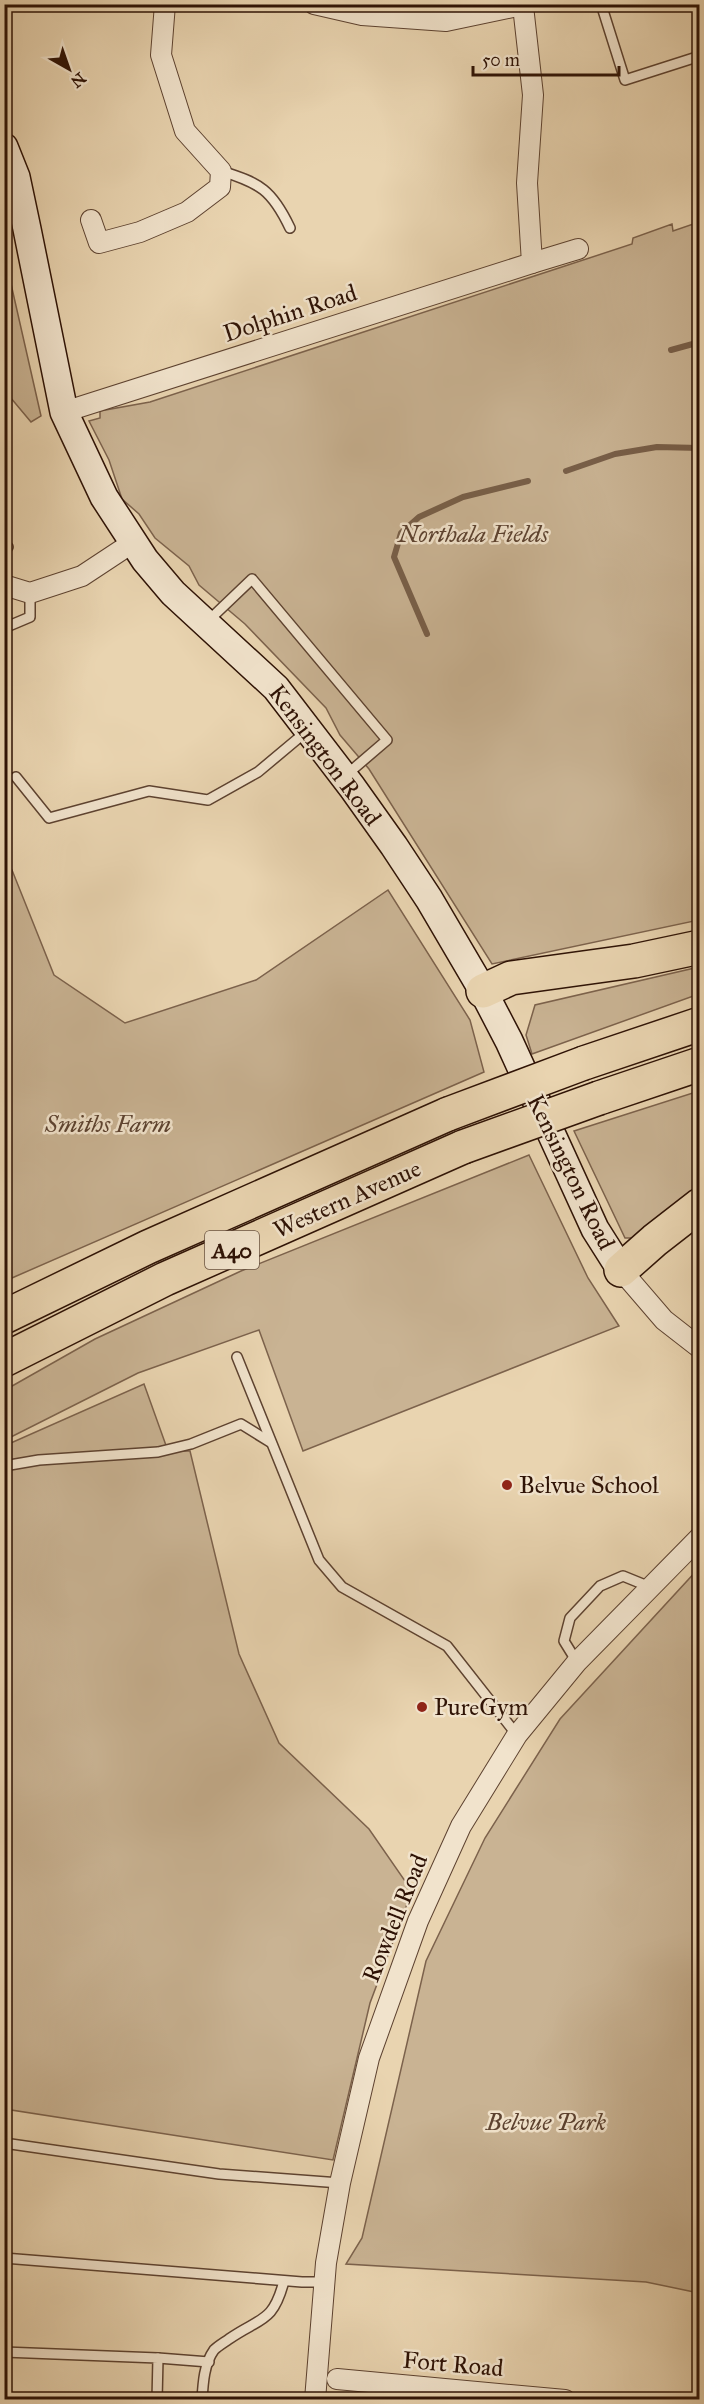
<svg xmlns="http://www.w3.org/2000/svg" width="704" height="2404" font-family="'IM FELL Great Primer',serif">
  <style>
    .green { fill: #c9b393; stroke: #7c624c; stroke-width: 1.5 }
    .lines { fill: none; stroke-linecap: round; stroke-linejoin: round }
    .stream { stroke: #785f49; stroke-width: 6 }
    .lane-casing { stroke: #5d4230; stroke-width: 12 }
    .street-casing { stroke: #5d4230; stroke-width: 22 }
    .secondary-casing { stroke: #2e1205; stroke-width: 30 }
    .highway-casing { stroke: #2e1205; stroke-width: 36 }
    .lane { stroke: #f1e3cc; stroke-width: 9 }
    .street { stroke: #f1e3cc; stroke-width: 20 }
    .secondary { stroke: #f1e3cc; stroke-width: 27 }
    .highway { stroke: #e9d4b0; stroke-width: 33 }
    .highway-bridge-casing { stroke: #2e1205; stroke-width: 36; stroke-linecap: butt }
    .highway-bridge { stroke: #e9d4b0; stroke-width: 33 }
    .poi-dot { fill: #8f2418; stroke: #f1e3cc; stroke-width: 2 }
    .labels { text-anchor: middle; stroke-width: 5; stroke-linejoin: round; paint-order: stroke }
    .shield { fill: #f1e3cc; stroke: #685141; stroke-width: 1.5 }
    .shield-label { font-size: 22px; font-weight: bold; fill: #2e1205 }
    .street-label { font-size: 24px; fill: #2e1205; stroke: #f1e3cc }
    .park-label { font-size: 24px; font-style: italic; fill: #5c4230; stroke: #f1e3cc }
    .poi-label { font-size: 24px; fill: #2e1205; stroke: #f1e3cc; text-anchor: start }
  </style>
  <rect width="100%" height="100%" fill="#e9d4b0"/>
  <filter id="stains"><feTurbulence type="fractalNoise" baseFrequency=".00333" numOctaves="4"/><feColorMatrix values="0 0 0 0 .2 0 0 0 0 .09 0 0 0 0 .02 0 0 0 .5 -.17"/></filter>
  <radialGradient id="worn" r=".72"><stop offset=".6" stop-color="#630" stop-opacity="0"/><stop offset="1" stop-color="#630" stop-opacity=".3"/></radialGradient>
  <g class="green">
    <path d="M699,222v698l-207,44 -123,-195 -29,-34 -14,-27 -81,-84 -46,-39 -10,-19 -34,-28 -16,-24 -17,-15 -13,-39 -20,-39 11,-3v-7l50,-9 482,-158 1,-6 39,-14 1,7z"/>
    <path d="M4,253l37,163 -10,6 -26,-31z"/>
    <path d="M4,857l8,13 42,105 71,48 131,-43 132,-90 82,130 14,52 -479,209z"/>
    <path d="M699,967v27l-167,60 -6,-19 9,-30z"/>
    <path d="M699,1091v102l-61,45h-13l-51,-107z"/>
    <path d="M529,1155l59,123 31,48 -316,125 -44,-121 -121,43 -133,67v-50l90,-51 146,-68z"/>
    <path d="M144,1384l24,67h22l49,203 40,89 90,86 43,62 -42,112 -37,157 -328,-51 -1,-663z"/>
    <path d="M699,1568v725l-53,-11 -300,-18 16,-26 64,-277 59,-123 75,-119z"/>
  </g>
  <g class="lines">
    <g class="stream">
      <path d="M671,350l29,-8"/>
      <path d="M566,471l49,-17 42,-7 43,1"/>
      <path d="M427,634l-33,-77 7,-24 18,-16 44,-20 65,-16"/>
    </g>
    <defs>
      <g id="lane">
        <path d="M601,4l24,76 75,-24"/>
        <path d="M221,171c39,12 51,19 69,57"/>
        <path d="M4,543l4,4"/>
        <path d="M207,622l45,-43 135,161 -42,36"/>
        <path d="M4,628l26,-11v-24"/>
        <path d="M16,777l33,41 100,-27 59,9 50,-28 49,-41"/>
        <path d="M237,1357l82,203 23,27 105,59 70,89"/>
        <path d="M4,1466l35,-6 119,-8 33,-8 50,-20 29,18"/>
        <path d="M577,1662l-13,-21 6,-23 30,-32 23,-10 27,11"/>
        <path d="M4,2143l215,31 121,9"/>
        <path d="M4,2258l298,24h23"/>
        <path d="M4,2352l154,6 -1,42"/>
        <path d="M158,2358l51,4"/>
        <path d="M202,2400c1,-17 2,-36 12,-50 4,-4 11,-8 15,-11 32,-22 44,-16 55,-58"/>
      </g>
      <g id="street">
        <path d="M314,4l48,11 84,6 81,-17"/>
        <path d="M91,220l8,23 41,-11 47,-20 33,-25 1,-16 -36,-40 -24,-76 4,-51"/>
        <path d="M532,263l46,-14"/>
        <path d="M64,412l468,-149 -5,-80 6,-88 -10,-89"/>
        <path d="M4,585l26,8 52,-17 50,-33"/>
        <path d="M621,1270l43,50 36,28"/>
        <path d="M337,2379l228,21"/>
        <path d="M315,2400l11,-137 14,-80 29,-125 49,-137 43,-95 56,-91 60,-73 123,-125"/>
      </g>
      <path id="secondary" d="M4,147l12,30 11,52 37,183 40,85 41,63 28,33 103,95 76,99 42,59 35,53 54,92 26,50 86,188 26,41"/>
      <g id="highway">
        <path d="M483,991l28,-13 123,-17 66,-14"/>
        <path d="M584,1063l116,-39"/>
        <path d="M599,1098l101,-34"/>
        <path d="M621,1270l34,-30 45,-35"/>
        <path d="M4,1317l144,-70 300,-133"/>
        <path d="M4,1360l161,-81 298,-132"/>
      </g>
    </defs>
    <use href="#lane" class="lane-casing"/>
    <use href="#street" class="street-casing"/>
    <use href="#secondary" class="secondary-casing"/>
    <use href="#highway" class="highway-casing"/>
    <use href="#lane" class="lane"/>
    <use href="#street" class="street"/>
    <use href="#secondary" class="secondary"/>
    <use href="#highway" class="highway"/>
    <defs>
      <g id="highway-bridge">
        <path d="M448,1114l136,-51"/>
        <path d="M463,1147l136,-49"/>
      </g>
    </defs>
    <use href="#highway-bridge" class="highway-bridge-casing"/>
    <use href="#highway-bridge" class="highway-bridge"/>
  </g>
  <g class="poi-dot">
    <circle cx="507" cy="1485" r="6"/>
    <circle cx="422" cy="1707" r="6"/>
  </g>
  <g class="labels">
    <rect class="shield" x="205" y="1231" width="54" height="38" rx="4.5"/>
    <g class="shield-label">
      <text x="232" y="1258">A40</text>
    </g>
    <g class="street-label">
      <text transform="translate(290 313) rotate(-18)" y="8">Dolphin Road</text>
      <text transform="translate(325 755) rotate(53)" y="8">Kensington Road</text>
      <text transform="translate(571 1172) rotate(64)" y="8">Kensington Road</text>
      <text transform="translate(347 1199) rotate(-24)" y="8">Western Avenue</text>
      <text transform="translate(395 1918) rotate(-68)" y="8">Rowdell Road</text>
      <text transform="translate(453 2364) rotate(5)" y="8">Fort Road</text>
    </g>
    <g class="park-label">
      <text x="473" y="542">Northala Fields</text>
      <text x="108" y="1132">Smiths Farm</text>
      <text x="546" y="2130">Belvue Park</text>
    </g>
    <g class="poi-label">
      <text x="519" y="1493">Belvue School</text>
      <text x="434" y="1715">PureGym</text>
    </g>
  </g>
  <rect width="704" height="2404" fill="none" stroke="#e9d4b0" stroke-width="24"/>
  <rect x="6" y="6" width="692" height="2392" fill="none" stroke="#2e1205" stroke-width="3"/>
  <rect x="12" y="12" width="680" height="2380" fill="none" stroke="#2e1205" stroke-width="1.5"/>
  <g transform="translate(69 69) rotate(140)" stroke="#f1e3cc" stroke-width="4.5" paint-order="stroke">
  <path d="M0-4.5L10 22L0 15L-10 22Z" fill="#2e1205"/>
  <text y="-9" font-size="16" font-weight="bold" text-anchor="middle" fill="#2e1205">N</text>
  </g>
  <path d="M473 66v9h146v-9" fill="none" stroke="#2e1205" stroke-width="3"/>
  <text x="482" y="66" font-size="18" fill="#2e1205" stroke="#f1e3cc" stroke-width="4.5" paint-order="stroke">50 m</text>
  <rect width="100%" height="100%" filter="url(#stains)"/>
  <rect width="100%" height="100%" fill="url(#worn)"/>
</svg>
